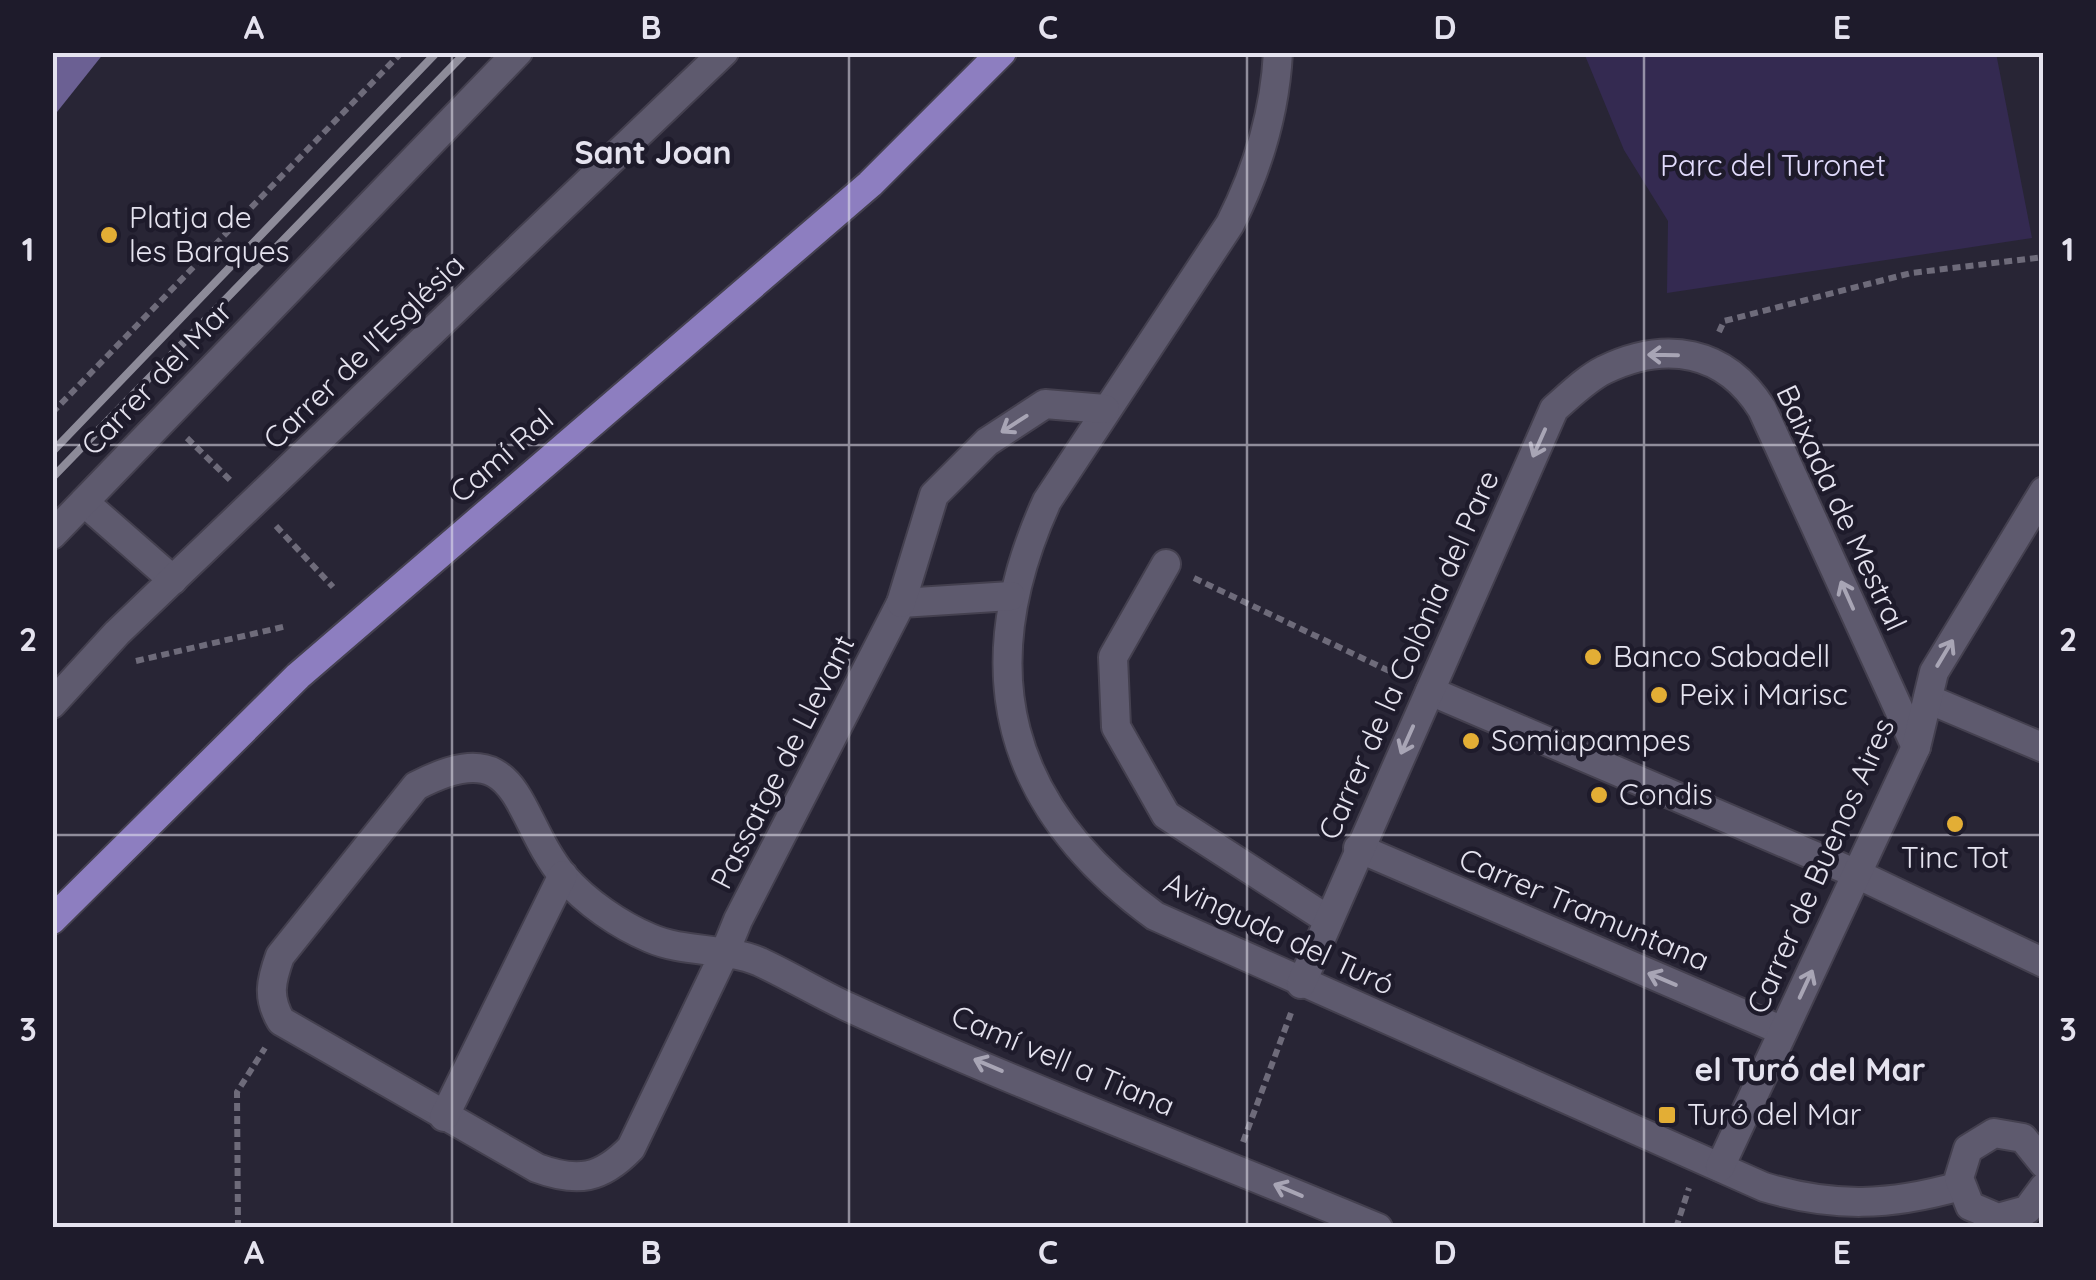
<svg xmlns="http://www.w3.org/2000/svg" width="2096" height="1280" font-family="Quicksand,sans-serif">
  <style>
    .green { fill: #342a51 }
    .water { fill: #6b6093 }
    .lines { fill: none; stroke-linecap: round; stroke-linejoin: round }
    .pedestrian-casing { stroke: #44404f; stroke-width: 32 }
    .minor-casing { stroke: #44404f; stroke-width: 32 }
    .primary-casing { stroke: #44404f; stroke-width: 32 }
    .path { stroke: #6e6b7a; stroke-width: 6; stroke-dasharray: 8 5; stroke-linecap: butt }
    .pedestrian { stroke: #5e5a6e; stroke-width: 28 }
    .minor { stroke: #5e5a6e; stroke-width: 28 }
    .primary { stroke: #8d7ec0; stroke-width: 28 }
    .rail { stroke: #8d8b99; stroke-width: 8 }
    .oneway { stroke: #a8a5b5 }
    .grid { fill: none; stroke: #e5e3ef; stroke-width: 2.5; stroke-opacity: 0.55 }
    .poi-dot { fill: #e3ae35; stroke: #1e1b2b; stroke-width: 4 }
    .labels { text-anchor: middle; stroke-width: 9; stroke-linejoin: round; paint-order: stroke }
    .park-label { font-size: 30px; fill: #e2dcfd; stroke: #1e1b2b }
    .poi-label { font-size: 30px; fill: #e5e3ef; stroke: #1e1b2b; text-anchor: start }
    .street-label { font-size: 30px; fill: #e5e3ef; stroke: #1e1b2b }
    .neighbourhood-label { font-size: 32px; font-weight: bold; fill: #e5e3ef; stroke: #1e1b2b }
    .neatline { fill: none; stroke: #e5e3ef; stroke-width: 4 }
    .grid-label { font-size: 32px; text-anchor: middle; font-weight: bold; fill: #e5e3ef }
  </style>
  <rect width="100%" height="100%" fill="#282535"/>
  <path class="green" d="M1584,53h412l36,185 -365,55 1,-72 -44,-71z"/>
  <path class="water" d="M53,52l51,1 -51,64 -1,-64z"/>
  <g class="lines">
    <defs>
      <g id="pedestrian">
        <path d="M84,502l89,78"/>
        <path d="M1430,691l427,183 187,89"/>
      </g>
      <g id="minor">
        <path d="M1278,52c-3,62 -20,117 -48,172l-183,277c-77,169 -42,305 108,415l609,271c70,21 126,19 196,-1"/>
        <path d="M52,535l466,-483"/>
        <path d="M1166,564l-53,93 3,70 50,88 161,104"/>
        <path d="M1011,596l-110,7 -163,317 -13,32 -94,196c-30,31 -53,35 -94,20l-256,-147c-14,-24 -10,-40 -1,-65l136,-170c107,-56 97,30 148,91 22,25 55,48 86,61 34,15 75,9 110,24 30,14 58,31 88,45 173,80 354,147 530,221"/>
        <path d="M901,603l33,-108 53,-53 58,-38 60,5"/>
        <path d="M1928,699l116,49"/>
        <path d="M52,704l65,-71 607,-581"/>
        <path d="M1358,848l425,183"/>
        <path d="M1301,984l253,-575c15,-13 32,-30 50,-39 62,-30 121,-20 158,39l154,338"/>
        <path d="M444,1117l119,-242"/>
        <path d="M2044,1164l-21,-26 -29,-5 -26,16 -9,29 11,28 28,12 29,-8 17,-23"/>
        <path d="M1720,1167l196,-420 18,-75 110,-181"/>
      </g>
      <path id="primary" d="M52,920l246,-244 572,-492 132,-132"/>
    </defs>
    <use href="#pedestrian" class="pedestrian-casing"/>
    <use href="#minor" class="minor-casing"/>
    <use href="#primary" class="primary-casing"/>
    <g class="path">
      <path d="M1719,332l5,-11 187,-48 133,-16"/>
      <path d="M52,413l350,-361"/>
      <path d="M187,438l45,44"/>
      <path d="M276,526l57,61"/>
      <path d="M1194,578l210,100"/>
      <path d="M136,661l151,-35"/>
      <path d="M1243,1142l48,-129"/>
      <path d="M238,1228l-1,-136 28,-44"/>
      <path d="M1676,1228l13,-40"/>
    </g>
    <use href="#pedestrian" class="pedestrian"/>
    <use href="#minor" class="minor"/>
    <use href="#primary" class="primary"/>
    <g class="rail">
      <path d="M52,452l385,-400"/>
      <path d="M52,478l414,-426"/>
    </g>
  </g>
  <defs><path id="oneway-shaft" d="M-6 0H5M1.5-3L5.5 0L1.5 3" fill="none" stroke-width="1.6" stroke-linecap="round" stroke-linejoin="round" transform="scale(2.5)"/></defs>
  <g class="oneway">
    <use href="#oneway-shaft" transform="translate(1663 355) rotate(-179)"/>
    <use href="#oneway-shaft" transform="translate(1014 424) rotate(147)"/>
    <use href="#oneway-shaft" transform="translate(1539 443) rotate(114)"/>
    <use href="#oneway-shaft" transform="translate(1847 595) rotate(-114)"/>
    <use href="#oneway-shaft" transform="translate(1945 653) rotate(-59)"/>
    <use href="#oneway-shaft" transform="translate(1407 740) rotate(114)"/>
    <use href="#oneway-shaft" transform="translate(1662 979) rotate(-157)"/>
    <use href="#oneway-shaft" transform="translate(1806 984) rotate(-65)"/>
    <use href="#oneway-shaft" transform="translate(988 1065) rotate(-157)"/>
    <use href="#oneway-shaft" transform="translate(1288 1190) rotate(-157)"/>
  </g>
  <path class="grid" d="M452,52v1176M849,52v1176M1247,52v1176M1644,52v1176M52,445h1992M52,835h1992"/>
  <g class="poi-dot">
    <circle cx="109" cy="235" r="10"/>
    <circle cx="1593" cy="657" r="10"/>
    <circle cx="1659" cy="695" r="10"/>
    <circle cx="1471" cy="741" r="10"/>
    <circle cx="1599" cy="795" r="10"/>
    <circle cx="1955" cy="824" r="10"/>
    <rect x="1657" y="1105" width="20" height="20" rx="5"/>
  </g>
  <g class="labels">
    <g class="park-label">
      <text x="1773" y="176">Parc del Turonet</text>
    </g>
    <g class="poi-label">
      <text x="129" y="228">Platja de<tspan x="129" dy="34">les Barques</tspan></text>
      <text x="1613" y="667">Banco Sabadell</text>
      <text x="1679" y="705">Peix i Marisc</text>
      <text x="1491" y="751">Somiapampes</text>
      <text x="1619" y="805">Condis</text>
      <text x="1955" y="868" text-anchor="middle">Tinc Tot</text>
      <text x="1687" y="1125">Turó del Mar</text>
    </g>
    <g class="street-label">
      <text transform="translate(364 352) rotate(-44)" y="10">Carrer de l'Església</text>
      <text transform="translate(157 378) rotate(-46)" y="10">Carrer del Mar</text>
      <text transform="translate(502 456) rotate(-41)" y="10">Camí Ral</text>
      <text transform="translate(1841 508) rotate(65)" y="10">Baixada de Mestral</text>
      <text transform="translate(1409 655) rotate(-66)" y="10">Carrer de la Colònia del Pare</text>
      <text transform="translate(783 762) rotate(-63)" y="10">Passatge de Llevant</text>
      <text transform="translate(1821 866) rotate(-66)" y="10">Carrer de Buenos Aires</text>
      <text transform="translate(1584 910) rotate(23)" y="10">Carrer Tramuntana</text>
      <text transform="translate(1279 934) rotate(25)" y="10">Avinguda del Turó</text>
      <text transform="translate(1063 1061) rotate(23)" y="10">Camí vell a Tiana</text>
    </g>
    <g class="neighbourhood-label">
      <text x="653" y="164">Sant Joan</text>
      <text x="1810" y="1081">el Turó del Mar</text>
    </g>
  </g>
  <rect width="2096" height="1280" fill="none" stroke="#1e1b2b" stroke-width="110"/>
  <rect x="55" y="55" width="1986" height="1170" class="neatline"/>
  <g class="grid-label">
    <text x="254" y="39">A</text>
    <text x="651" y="39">B</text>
    <text x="1048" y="39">C</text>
    <text x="1445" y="39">D</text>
    <text x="1842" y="39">E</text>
    <text x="28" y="261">1</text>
    <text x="2068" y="261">1</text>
    <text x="28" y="651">2</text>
    <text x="2068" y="651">2</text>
    <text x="28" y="1041">3</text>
    <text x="2068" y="1041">3</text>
    <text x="254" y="1264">A</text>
    <text x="651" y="1264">B</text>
    <text x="1048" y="1264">C</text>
    <text x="1445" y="1264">D</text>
    <text x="1842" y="1264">E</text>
  </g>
</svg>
